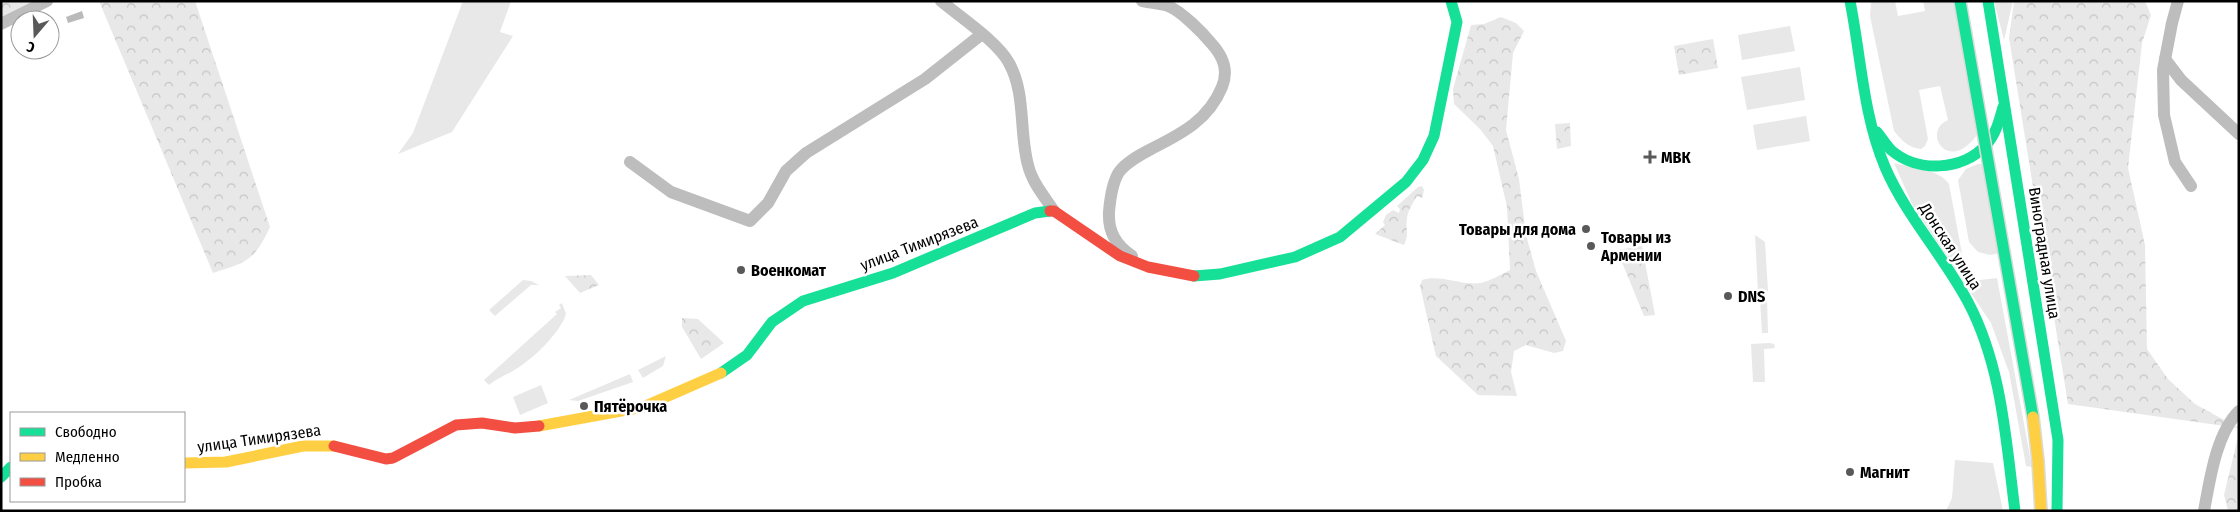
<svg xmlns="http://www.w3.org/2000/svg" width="2240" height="512" font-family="'Fira Sans Condensed',sans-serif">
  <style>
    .grass { fill: #e8e8e8 }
    .forest { fill: url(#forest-crowns) }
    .water { fill: #bababa }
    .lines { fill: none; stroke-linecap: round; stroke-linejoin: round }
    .street { stroke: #bdbdbd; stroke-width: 12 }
    .fast { stroke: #16e098; stroke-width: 11 }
    .slow { stroke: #ffcf43; stroke-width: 11 }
    .jam { stroke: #f24e42; stroke-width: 11 }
    .fast-bridge-casing { stroke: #dbdbdb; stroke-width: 14; stroke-linecap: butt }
    .slow-bridge-casing { stroke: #dbdbdb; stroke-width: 14; stroke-linecap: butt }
    .fast-bridge { stroke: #16e098; stroke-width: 11 }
    .slow-bridge { stroke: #ffcf43; stroke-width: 11 }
    .poi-dot { fill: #595959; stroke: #fff; stroke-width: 2 }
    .labels { text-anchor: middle; stroke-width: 5; stroke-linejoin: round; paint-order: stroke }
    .poi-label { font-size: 16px; font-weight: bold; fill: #000; stroke: #fff; text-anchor: start }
    .street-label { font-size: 16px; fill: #000; stroke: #fff }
  </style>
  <defs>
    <pattern id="forest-crowns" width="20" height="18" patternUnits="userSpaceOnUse" patternTransform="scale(1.25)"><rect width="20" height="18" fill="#e8e8e8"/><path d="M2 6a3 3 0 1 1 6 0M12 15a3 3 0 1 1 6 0" fill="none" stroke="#c5c5c5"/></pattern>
  </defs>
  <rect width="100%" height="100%" fill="#fff"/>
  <g class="grass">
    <path d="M463,1h48l-11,31 13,4 -61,96 -54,22 15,-21z"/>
    <path d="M1871,1h24l3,15 27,-5 -2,-10h35l20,133c-5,6 -12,15 -21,17 -18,5 -30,-22 -9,-31l-8,-34 -21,4 9,49 -3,7 -4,3c-12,-1 -20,-9 -27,-18l-24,-115z"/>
    <path d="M1994,1h19l-9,39z"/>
    <path d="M1790,26l5,25 -53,9 -4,-25z"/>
    <path d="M1800,67l5,33 -58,10 -6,-33z"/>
    <path d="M1806,116l4,25 -53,9 -4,-25z"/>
    <path d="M1894,163c17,4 45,6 55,21l14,75 9,22 25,-3 35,189 -6,-1 -17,-94 -18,-49 -78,-117z"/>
    <path d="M1978,164h8l15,89 -11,2 -12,-3 -9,-10 -11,-62 8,-11z"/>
    <path d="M1755,235l10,7 3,49 -10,1z"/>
    <path d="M523,280l8,1 8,4h-8l-36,31 -6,-6z"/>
    <path d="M1760,299h7l1,34h-6z"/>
    <path d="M562,303l4,11c-6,19 -33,45 -50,55 -9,6 -19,9 -27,16l-5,-5 73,-66 -2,-2 6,-4 -2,-3z"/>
    <path d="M1770,343l4,1 1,4 -11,1 1,33h-12l-2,-38z"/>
    <path d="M666,356l-3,10 -20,12 -5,-8z"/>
    <path d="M630,374l3,8 -55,19 -9,-1z"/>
    <path d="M541,385l7,18 -28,12 -7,-18z"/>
    <path d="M1955,460l38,3 10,48h-57l6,-13z"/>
  </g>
  <g class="forest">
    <path d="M1,1h55l-55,27z"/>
    <path d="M99,1h96l75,226c-16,34 -23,35 -57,46z"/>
    <path d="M2014,1h131l6,14 -9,28 -14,125 17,77 2,104 21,30 27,25 44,24 -171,-24 -59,-366z"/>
    <path d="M1501,17l15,6 8,8 -11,22 -7,77 13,49 7,56 10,36 30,70 -3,10 -9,2 -28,-8 -12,6 -3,21 6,24 -39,-1 -42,-39 -16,-70 2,-6c19,-6 39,6 59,3 9,-2 21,-9 29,-13l-3,-63 -14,-61 -13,-17 -26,-25 -1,-15 18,-64 13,-1z"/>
    <path d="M1713,39l5,29 -39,7 -5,-29z"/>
    <path d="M1570,123l1,23 -14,3 -2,-25z"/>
    <path d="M1422,186l2,4 -2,8 -5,-2c-4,7 -9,14 -10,22 -2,12 3,15 -3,27l-29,-11 10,-9 -2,-3 3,-7 7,-5 6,3 1,-4 -3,-3 21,-19z"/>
    <path d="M1642,246l13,69 -11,1 -27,-66z"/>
    <path d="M591,275l8,10 -19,8 -15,-17z"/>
    <path d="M682,318l16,1 26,24 -23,16 -19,-32z"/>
    <path d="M2239,433v78h-11l-4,-16z"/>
  </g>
  <path class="water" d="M82,11l2,7 -16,5 -2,-6z"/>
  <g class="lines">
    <g class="street">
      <path d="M941,1c19,16 57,41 68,62 17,30 10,69 19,102 4,17 16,31 26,46"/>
      <path d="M2178,1l-6,22 -9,47 1,45 11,47 16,24"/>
      <path d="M1,24l46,-23"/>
      <path d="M2165,59l16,21 58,54"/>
      <path d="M630,162l41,30 79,29 18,-18 18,-32 20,-18 119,-74 57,-45"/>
      <path d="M1132,256c-16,-11 -24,-24 -23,-44 1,-12 3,-29 10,-40 8,-11 23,-18 34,-24 30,-15 56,-29 69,-61 7,-17 1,-31 -11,-44 -9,-11 -30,-32 -43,-37 -8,-3 -18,-3 -26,-5"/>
      <path d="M2204,511c6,-32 12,-77 35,-100"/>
    </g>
    <g class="fast">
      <path d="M1850,1c11,55 13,114 35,166 21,49 58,88 83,135 34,64 38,139 47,209"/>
      <path d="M1988,1l70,439 -1,71"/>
      <path d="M1877,132c5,6 9,13 14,18 26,23 72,21 95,-5 10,-11 13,-24 17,-38"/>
      <path d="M1194,276l26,-2 75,-17 45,-20 66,-55 17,-22 11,-24 23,-114 -6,-21"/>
      <path d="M721,373l26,-18 25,-33 31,-21 90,-28 142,-60 15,-2"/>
      <path d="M1,477l10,-10"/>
    </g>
    <g class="slow">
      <path d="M539,426l104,-19 78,-34"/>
      <path d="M184,463l42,-1 77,-16h31"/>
    </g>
    <g class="jam">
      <path d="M1050,211h4l66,45 28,11 46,9"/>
      <path d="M334,446l52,13 7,-1 63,-33 26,-2 33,5 24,-2"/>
    </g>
    <defs>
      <path id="fast-bridge" d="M1960,1l73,416"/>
      <path id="slow-bridge" d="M2033,417l5,44 3,50"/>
    </defs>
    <use href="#fast-bridge" class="fast-bridge-casing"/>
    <use href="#slow-bridge" class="slow-bridge-casing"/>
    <use href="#fast-bridge" class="fast-bridge"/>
    <use href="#slow-bridge" class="slow-bridge"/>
  </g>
  <g class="poi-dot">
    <path d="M1647.5 149.5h5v5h5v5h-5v5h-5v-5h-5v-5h5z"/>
    <circle cx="1586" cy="229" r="5"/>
    <circle cx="1591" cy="246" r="5"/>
    <circle cx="741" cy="270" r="5"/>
    <circle cx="1728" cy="296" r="5"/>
    <circle cx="584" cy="406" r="5"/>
    <circle cx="1850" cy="472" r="5"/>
  </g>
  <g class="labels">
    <g class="poi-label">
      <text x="1661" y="163">МВК</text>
      <text x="1576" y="235" text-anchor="end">Товары для дома</text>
      <text x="1601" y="243">Товары из<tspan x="1601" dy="18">Армении</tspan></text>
      <text x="751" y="276">Военкомат</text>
      <text x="1738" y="302">DNS</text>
      <text x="594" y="412">Пятёрочка</text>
      <text x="1860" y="478">Магнит</text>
    </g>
    <g class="street-label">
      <text transform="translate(919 243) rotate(-21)" y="6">улица Тимирязева</text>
      <text transform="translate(1951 246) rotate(57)" y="6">Донская улица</text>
      <text transform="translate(2045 253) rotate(81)" y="6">Виноградная улица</text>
      <text transform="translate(259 438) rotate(-8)" y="6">улица Тимирязева</text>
    </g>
  </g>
  <rect width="2240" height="512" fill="none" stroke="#000000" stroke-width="5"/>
  <rect x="10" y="412" width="175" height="90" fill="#ffffff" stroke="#999999"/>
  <rect x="20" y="428" width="25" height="8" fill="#16e098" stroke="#999999"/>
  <text x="55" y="437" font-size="15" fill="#000000">Свободно</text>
  <rect x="20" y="453" width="25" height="8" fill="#ffcf43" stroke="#999999"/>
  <text x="55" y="462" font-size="15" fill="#000000">Медленно</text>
  <rect x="20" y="478" width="25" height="8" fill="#f24e42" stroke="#999999"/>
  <text x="55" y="487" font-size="15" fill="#000000">Пробка</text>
  <g transform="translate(35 35) rotate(199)"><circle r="24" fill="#ffffff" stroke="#999999"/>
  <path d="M0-4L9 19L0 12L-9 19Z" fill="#595959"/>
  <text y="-8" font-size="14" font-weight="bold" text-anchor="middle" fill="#000000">С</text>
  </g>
</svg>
